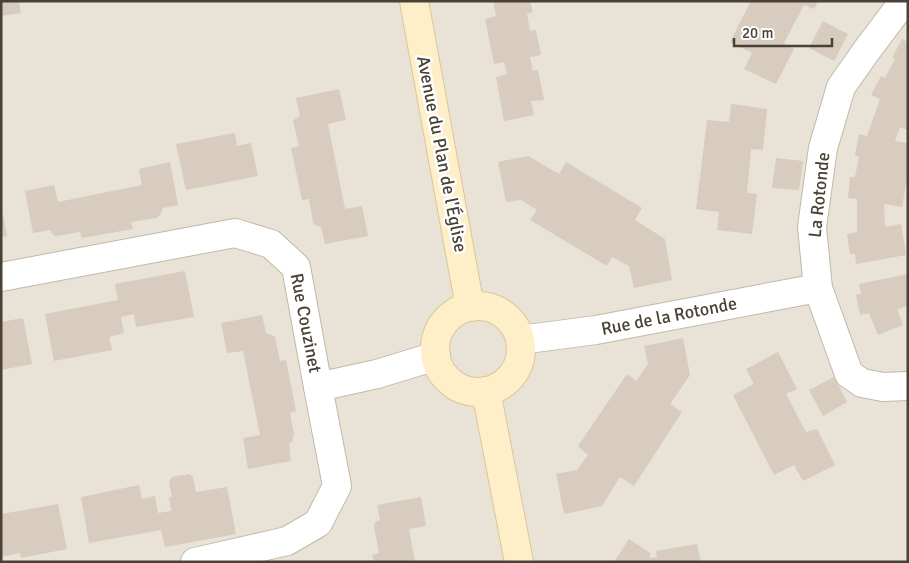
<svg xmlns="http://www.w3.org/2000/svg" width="909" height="563" font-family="Signika,sans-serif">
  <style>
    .residential { fill: #e9e2d6 }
    .building { fill: #d7ccbd }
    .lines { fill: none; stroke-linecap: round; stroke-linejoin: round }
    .street-casing { stroke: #c1b8aa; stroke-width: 30 }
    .secondary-casing { stroke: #dbc697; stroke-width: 30 }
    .street { stroke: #fff; stroke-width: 28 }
    .secondary { stroke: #ffefc8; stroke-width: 28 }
    .labels { text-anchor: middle; stroke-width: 5; stroke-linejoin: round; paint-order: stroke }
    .street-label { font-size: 18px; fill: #494136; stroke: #fff }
  </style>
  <rect width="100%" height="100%" fill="#f5f1e8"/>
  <rect class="residential" x="1" y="1" width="907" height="561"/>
  <g class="building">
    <path d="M1,1h18l2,12 -20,3z"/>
    <path d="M493,1h37l3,11 -6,2 3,17 6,-1 5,25 -11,2 3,14 5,-1 6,30 -13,1 3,14 -30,6 -8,-44 11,-3 -3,-12 -10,2 -9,-45 11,-3z"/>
    <path d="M751,1h67l-4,8 -10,-4 -20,38 10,6 -18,35 -32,-15 8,-16 -22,-11z"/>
    <path d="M823,21l25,13 -14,27 -25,-13z"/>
    <path d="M902,39l6,3v88l-8,-3 -5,14 13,2v30l-6,34 -18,-3 1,23 16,-3 5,31 -50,9 -1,-10h-5l-3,-20 10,-2v-33l-9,-1 2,-21h5l4,-20 -4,-1 4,-22 8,2 13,-37 -9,-4 10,-19 4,2 10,-19 -3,-1z"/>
    <path d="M339,89l7,31 -18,4 17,85 17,-3 6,30 -43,8 -4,-17 -6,-2 -2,-3 -4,-23 -7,1 -11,-52 8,-2 -6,-25 2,-2 5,-3 -4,-18z"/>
    <path d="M731,104l36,5 -4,41 -12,-1 -4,44 10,1 -5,40 -35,-4 2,-18 -23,-3 11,-89 22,2z"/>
    <path d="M235,133l2,13 14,-3 7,33 -72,14 -10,-46z"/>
    <path d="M528,156l31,18 7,-12 76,46 -7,12 30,19 7,41 -38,8 -5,-22 -17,-9 -5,9 -77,-46 7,-10 -16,-10 -15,2 -8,-40z"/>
    <path d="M776,158l27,3 -4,29 -27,-2z"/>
    <path d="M170,162l8,43 -15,3 -3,7 -4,3 -25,4 2,7 -51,9 -2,-6 -23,4h-3l-4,-6 -17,3 -8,-42 29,-6 4,17 84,-17 -3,-16z"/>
    <path d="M1,209h1l5,27 -6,1z"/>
    <path d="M185,271l9,46 -58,10 -2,-13 -13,3 3,16 -15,4 3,13 -58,11 -9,-47 73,-14 -3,-16z"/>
    <path d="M908,274v32l-11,3 6,16 -25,10 -9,-22 -9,2 -4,-20 5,-1 -2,-10z"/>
    <path d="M262,315l4,18 6,2 3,2 5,24 6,-1 10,51 -6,2 4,21 -2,8 -3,1 2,18 -43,8 -5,-31 17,-3 -17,-84 -16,2 -6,-30z"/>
    <path d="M23,318l9,46 -31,6v-48z"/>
    <path d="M683,338l7,37 -20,29 12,8 -48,74 -14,-9 -18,29 -38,8 -8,-40 21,-4 11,-15 -10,-9 49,-72 9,7 12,-17 -4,-18z"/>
    <path d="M778,352l19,37 -11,5 20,38 11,-3 18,36 -32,16 -9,-16 -20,10 -41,-80 21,-11 -8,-15z"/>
    <path d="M834,377l13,25 -24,14 -14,-26z"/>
    <path d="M189,474l4,3 3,15 31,-5 9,47 -71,13 -4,-17 -72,13 -8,-46 58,-12 3,14 13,-3 3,17 13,-2 -2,-14h3l-3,-15 3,-5z"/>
    <path d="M421,497l5,29 -17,3 6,33h-41l-2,-7 7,-2 -5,-27 1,-4 5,-2 -3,-15z"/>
    <path d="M58,504l9,45 -46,9 -1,-5 -19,4v-43z"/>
    <path d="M629,539l21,14v5l7,-1 -1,-6 41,-7 4,18h-87z"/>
  </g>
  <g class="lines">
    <defs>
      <g id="street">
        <path d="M904,1l-37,49 -26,37 -18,61 -11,79 6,61 31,86 13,9 21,4 25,-1"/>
        <path d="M1,277l234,-44 36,11 25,23 22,120 59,-13 59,-18"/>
        <path d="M520,340l76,-10 222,-42"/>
        <path d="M195,562l92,-21 31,-18 19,-37 -19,-99"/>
      </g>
      <g id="secondary">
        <path d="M414,1l56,306"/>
        <circle cx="478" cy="349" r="43"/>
        <path d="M486,391l33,171"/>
      </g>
    </defs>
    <use href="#street" class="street-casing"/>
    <use href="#secondary" class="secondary-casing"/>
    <use href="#street" class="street"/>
    <use href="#secondary" class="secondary"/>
  </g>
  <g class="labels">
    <g class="street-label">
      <text transform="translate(442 154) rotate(79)" y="6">Avenue du Plan de l'Église</text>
      <text transform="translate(819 195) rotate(-84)" y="6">La Rotonde</text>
      <text transform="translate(669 316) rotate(-11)" y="6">Rue de la Rotonde</text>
      <text transform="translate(306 323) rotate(79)" y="6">Rue Couzinet</text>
    </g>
  </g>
  <rect width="909" height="563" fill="none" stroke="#494136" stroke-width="5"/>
  <path d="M734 38v8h98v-8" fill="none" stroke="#494136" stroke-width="2.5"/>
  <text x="742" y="38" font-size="15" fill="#494136" stroke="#ffffff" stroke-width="4" paint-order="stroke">20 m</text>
</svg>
